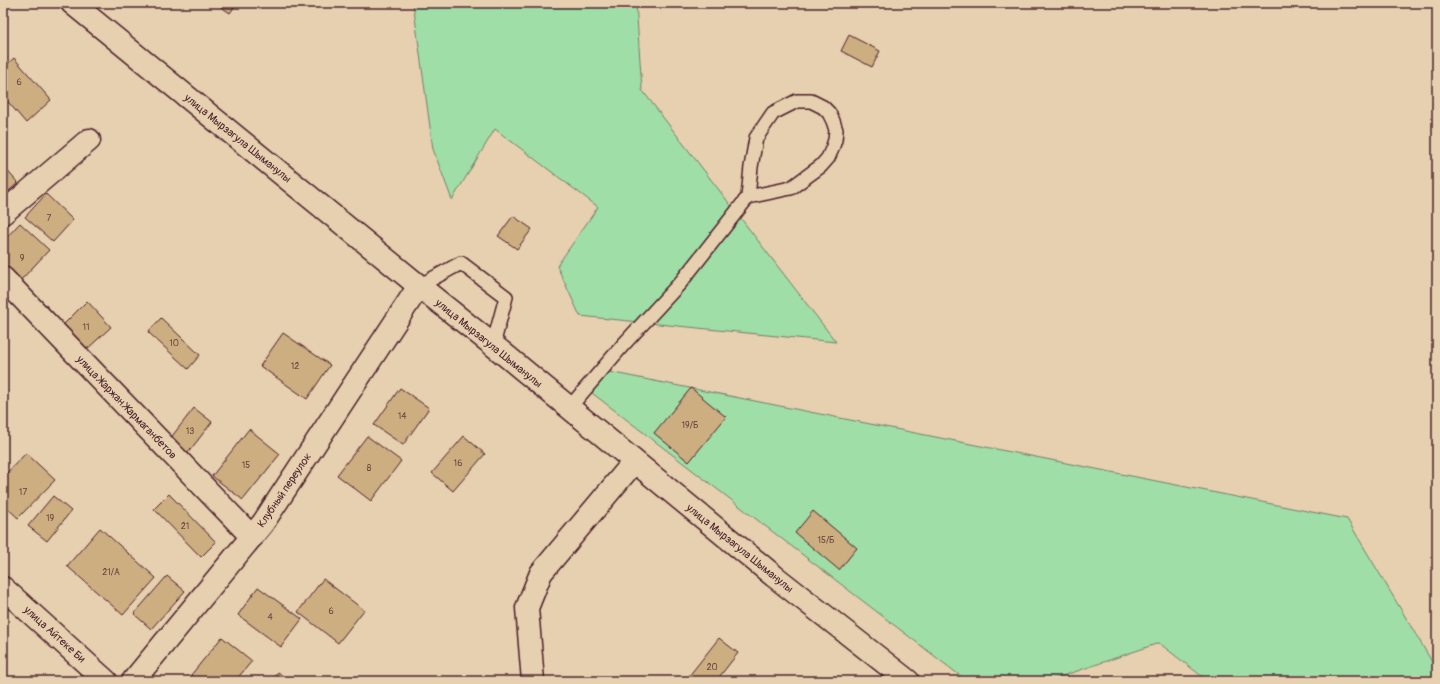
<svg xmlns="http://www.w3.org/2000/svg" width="1440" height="684" font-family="Pangolin,sans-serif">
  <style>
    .green { fill: #9fdea7; stroke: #747e69 }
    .building { fill: #ccae81; stroke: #4a1f2b }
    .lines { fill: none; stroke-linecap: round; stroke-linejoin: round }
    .lane-casing { stroke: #4a1f2b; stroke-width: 16 }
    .street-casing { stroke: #4a1f2b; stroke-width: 25 }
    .lane { stroke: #e6d0af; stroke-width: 13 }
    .street { stroke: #e6d0af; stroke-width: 22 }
    .labels { text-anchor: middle; stroke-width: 4; stroke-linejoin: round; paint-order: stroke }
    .number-label { font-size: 9px; fill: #6a4340 }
    .street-label { font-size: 11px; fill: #4a1f2b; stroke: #e6d0af }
  </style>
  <rect width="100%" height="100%" fill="#e6d0af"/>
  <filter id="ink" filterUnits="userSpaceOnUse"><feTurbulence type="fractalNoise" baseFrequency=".025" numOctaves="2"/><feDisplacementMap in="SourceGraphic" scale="8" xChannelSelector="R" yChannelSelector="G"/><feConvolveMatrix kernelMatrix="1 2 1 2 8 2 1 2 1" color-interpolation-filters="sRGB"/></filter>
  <g filter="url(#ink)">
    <g class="green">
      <path d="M413,3h223l6,87 194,252 -256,-26 -23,-50 41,-59 -103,-78 -43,71 -19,-51z"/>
      <path d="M599,370l748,149 90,151v11h-229l-49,-38 -111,38h-81l-375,-288z"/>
    </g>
    <g class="building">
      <path d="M215,3h22l-7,10z"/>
      <path d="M849,35l31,16 -8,16 -31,-16z"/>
      <path d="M14,58l37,42 -25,23 -23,-27v-28z"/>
      <path d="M4,167l14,16 -15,13v-28z"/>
      <path d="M46,194l27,26 -20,22 -28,-25z"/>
      <path d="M513,216l19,13 -15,20 -19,-13z"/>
      <path d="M20,223l29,27 -29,31 -17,-15v-25z"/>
      <path d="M87,301l24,26 -27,25 -23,-25z"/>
      <path d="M161,318l39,37 -12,14 -40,-37z"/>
      <path d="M283,333l47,32 -23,34 -47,-33z"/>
      <path d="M400,388l29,20 -26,37 -29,-20z"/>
      <path d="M691,388l35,29 -37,45 -35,-29z"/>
      <path d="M194,408l18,14 -25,32 -18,-14z"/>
      <path d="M249,429l31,25 -37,46 -31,-24z"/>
      <path d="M367,436l34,25 -30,40 -34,-26z"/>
      <path d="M464,436l21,18 -32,37 -21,-18z"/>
      <path d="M26,453l29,27 -37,38 -15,-14v-27z"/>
      <path d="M169,494l47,48 -15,15 -47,-48z"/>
      <path d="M53,496l18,15 -24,30 -19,-15z"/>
      <path d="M813,511l44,37 -18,22 -44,-37z"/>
      <path d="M100,528l56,50 -33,37 -56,-49z"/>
      <path d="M167,576l18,15 -34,38 -17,-15z"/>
      <path d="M323,579l41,31 -26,33 -40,-31z"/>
      <path d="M258,587l44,32 -21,28 -43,-32z"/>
      <path d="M222,637l30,24 -17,20h-37l-7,-6z"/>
      <path d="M719,638l19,15 -22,28h-31z"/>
      <path d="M278,672l11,9h-18z"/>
    </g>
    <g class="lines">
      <defs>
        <g id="lane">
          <path d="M419,286l42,-23 45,34 -13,48"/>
          <path d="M569,408l54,-63 58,-63 67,-85 3,-30 5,-29 17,-25 24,-12h14l12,6 6,6 4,8 3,9 -1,10 -3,9 -4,9 -7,8 -30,22 -43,9"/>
        </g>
        <g id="street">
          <path d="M72,3l347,283 74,59 281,231 134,105"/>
          <path d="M3,213l86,-73"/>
          <path d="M3,278l249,259"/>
          <path d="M3,588l103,93"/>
          <path d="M133,681l130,-158 156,-237"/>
          <path d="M533,681l-6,-73 14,-35 93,-111"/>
        </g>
      </defs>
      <use href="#lane" class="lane-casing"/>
      <use href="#street" class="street-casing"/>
      <use href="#lane" class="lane"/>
      <use href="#street" class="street"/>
    </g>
  </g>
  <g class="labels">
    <g class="number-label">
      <text x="19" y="85">6</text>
      <text x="49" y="221">7</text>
      <text x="22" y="261">9</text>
      <text x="86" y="330">11</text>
      <text x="174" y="346">10</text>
      <text x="295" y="369">12</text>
      <text x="402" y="419">14</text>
      <text x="690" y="428">19/Б</text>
      <text x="190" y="434">13</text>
      <text x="458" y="466">16</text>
      <text x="246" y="468">15</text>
      <text x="369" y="471">8</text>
      <text x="23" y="495">17</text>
      <text x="50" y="521">19</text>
      <text x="185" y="529">21</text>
      <text x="826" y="543">15/Б</text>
      <text x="111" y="575">21/А</text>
      <text x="331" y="614">6</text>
      <text x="270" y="620">4</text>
      <text x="712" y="670">20</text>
    </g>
    <g class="street-label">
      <text transform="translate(238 138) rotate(39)" y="4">улица Мырзагула Шыманулы</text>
      <text transform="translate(489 343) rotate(39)" y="4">улица Мырзагула Шыманулы</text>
      <text transform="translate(127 407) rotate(46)" y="4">улица Жаржан Жармаганбетов</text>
      <text transform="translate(284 490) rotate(-56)" y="4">Клубный переулок</text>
      <text transform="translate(740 548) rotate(39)" y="4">улица Мырзагула Шыманулы</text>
      <text transform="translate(55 634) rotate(42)" y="4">улица Айтеке Би</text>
    </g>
  </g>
  <rect width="1440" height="684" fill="none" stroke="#e6d0af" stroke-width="16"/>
  <rect x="8" y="8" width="1424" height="668" fill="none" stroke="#4a1f2b" stroke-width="1.5" filter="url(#ink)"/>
</svg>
